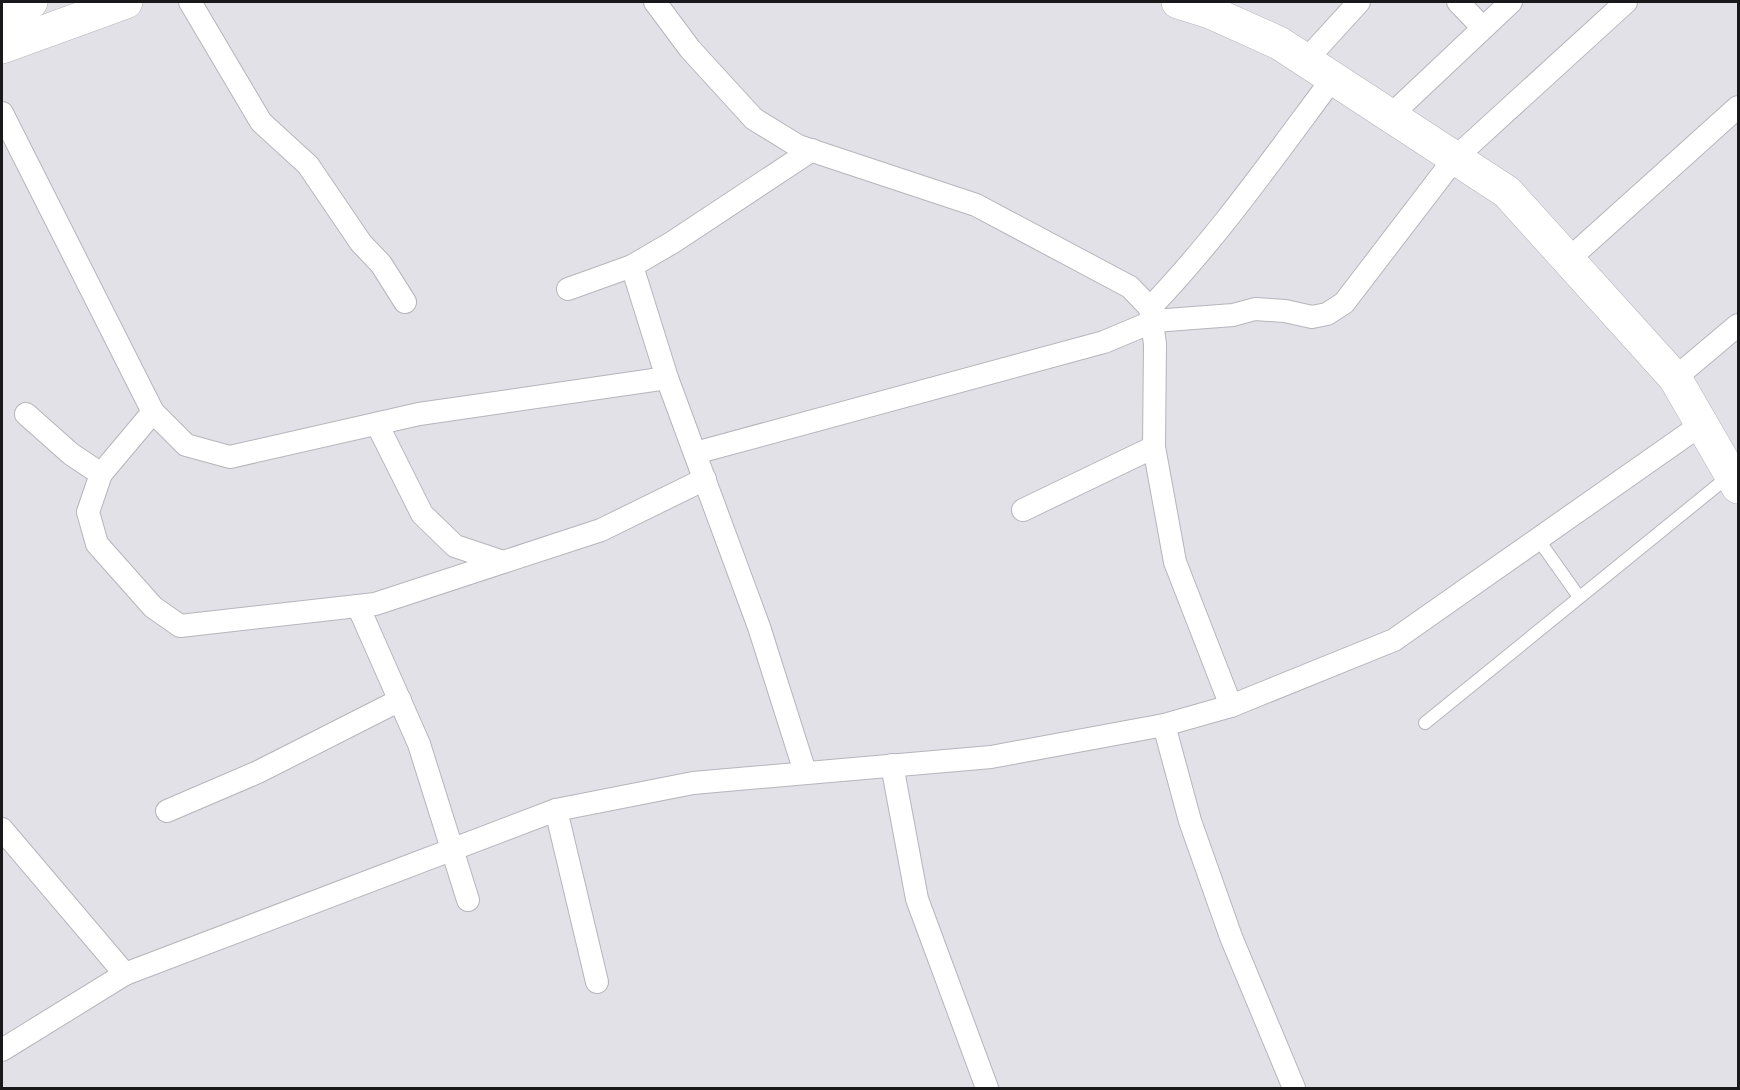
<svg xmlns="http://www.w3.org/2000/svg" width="1740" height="1090" font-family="'Work Sans',sans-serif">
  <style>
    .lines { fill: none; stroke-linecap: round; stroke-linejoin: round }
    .lane-casing { stroke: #b5b5bb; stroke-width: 14 }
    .street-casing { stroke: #b5b5bb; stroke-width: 24 }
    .secondary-casing { stroke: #b5b5bb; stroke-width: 34 }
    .primary-casing { stroke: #b5b5bb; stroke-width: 34 }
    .lane { stroke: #fff; stroke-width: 12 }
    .street { stroke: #fff; stroke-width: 22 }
    .secondary { stroke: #fff; stroke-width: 33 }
    .primary { stroke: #fff; stroke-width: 33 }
  </style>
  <rect width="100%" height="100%" fill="#e1e1e7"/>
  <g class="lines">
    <defs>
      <g id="lane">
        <path d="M1538,539l41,58"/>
        <path d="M1425,723l304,-247"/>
      </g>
      <g id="street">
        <path d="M190,2l71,120 47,43 53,78 20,21 24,38"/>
        <path d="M655,2l35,47 64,70 44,27 178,59 154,82 20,21 5,36 -1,103 21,115 56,144"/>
        <path d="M1458,2l25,26"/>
        <path d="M1306,60l53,-58"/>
        <path d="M2,113l151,299 33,33 44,12 189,-43 248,-36"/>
        <path d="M1390,116l121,-114"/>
        <path d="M1568,260l170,-153"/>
        <path d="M632,266l35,112 92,249 46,145"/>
        <path d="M568,289l64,-23 41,-24 139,-92"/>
        <path d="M1150,308c68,-71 124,-151 183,-230"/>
        <path d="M1675,378l63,-53"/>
        <path d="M153,412l-52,62 -13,38 9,32 56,63 27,19 195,-22 226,-74 104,-51"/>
        <path d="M26,414l45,40 30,20"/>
        <path d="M377,424l45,90 33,32 48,16"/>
        <path d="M695,453l409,-111 50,-21 79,-6 22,-6 30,2 27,6 15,-3 17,-11 111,-145 171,-156"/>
        <path d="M1023,510l131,-63"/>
        <path d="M358,606l61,138 49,156"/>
        <path d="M1164,725l26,96 41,116 63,151"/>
        <path d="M892,765l25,134 70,189"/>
        <path d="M556,810l41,172"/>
        <path d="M167,811l91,-39 142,-72"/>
        <path d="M2,829l123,145"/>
        <path d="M2,1050l123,-76 431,-164 137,-27 298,-26 173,-32 67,-19 163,-66 308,-216"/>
      </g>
      <path id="secondary" d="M1178,2l32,10 69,31 228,149 168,186 63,109"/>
      <g id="primary">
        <path d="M2,13l29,-11"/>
        <path d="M2,47l124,-45"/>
      </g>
    </defs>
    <use href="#lane" class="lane-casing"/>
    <use href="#street" class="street-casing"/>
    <use href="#secondary" class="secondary-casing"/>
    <use href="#primary" class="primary-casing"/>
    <use href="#lane" class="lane"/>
    <use href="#street" class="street"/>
    <use href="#secondary" class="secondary"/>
    <use href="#primary" class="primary"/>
  </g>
  <rect width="1740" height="1090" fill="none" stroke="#19191c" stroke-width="6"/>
</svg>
